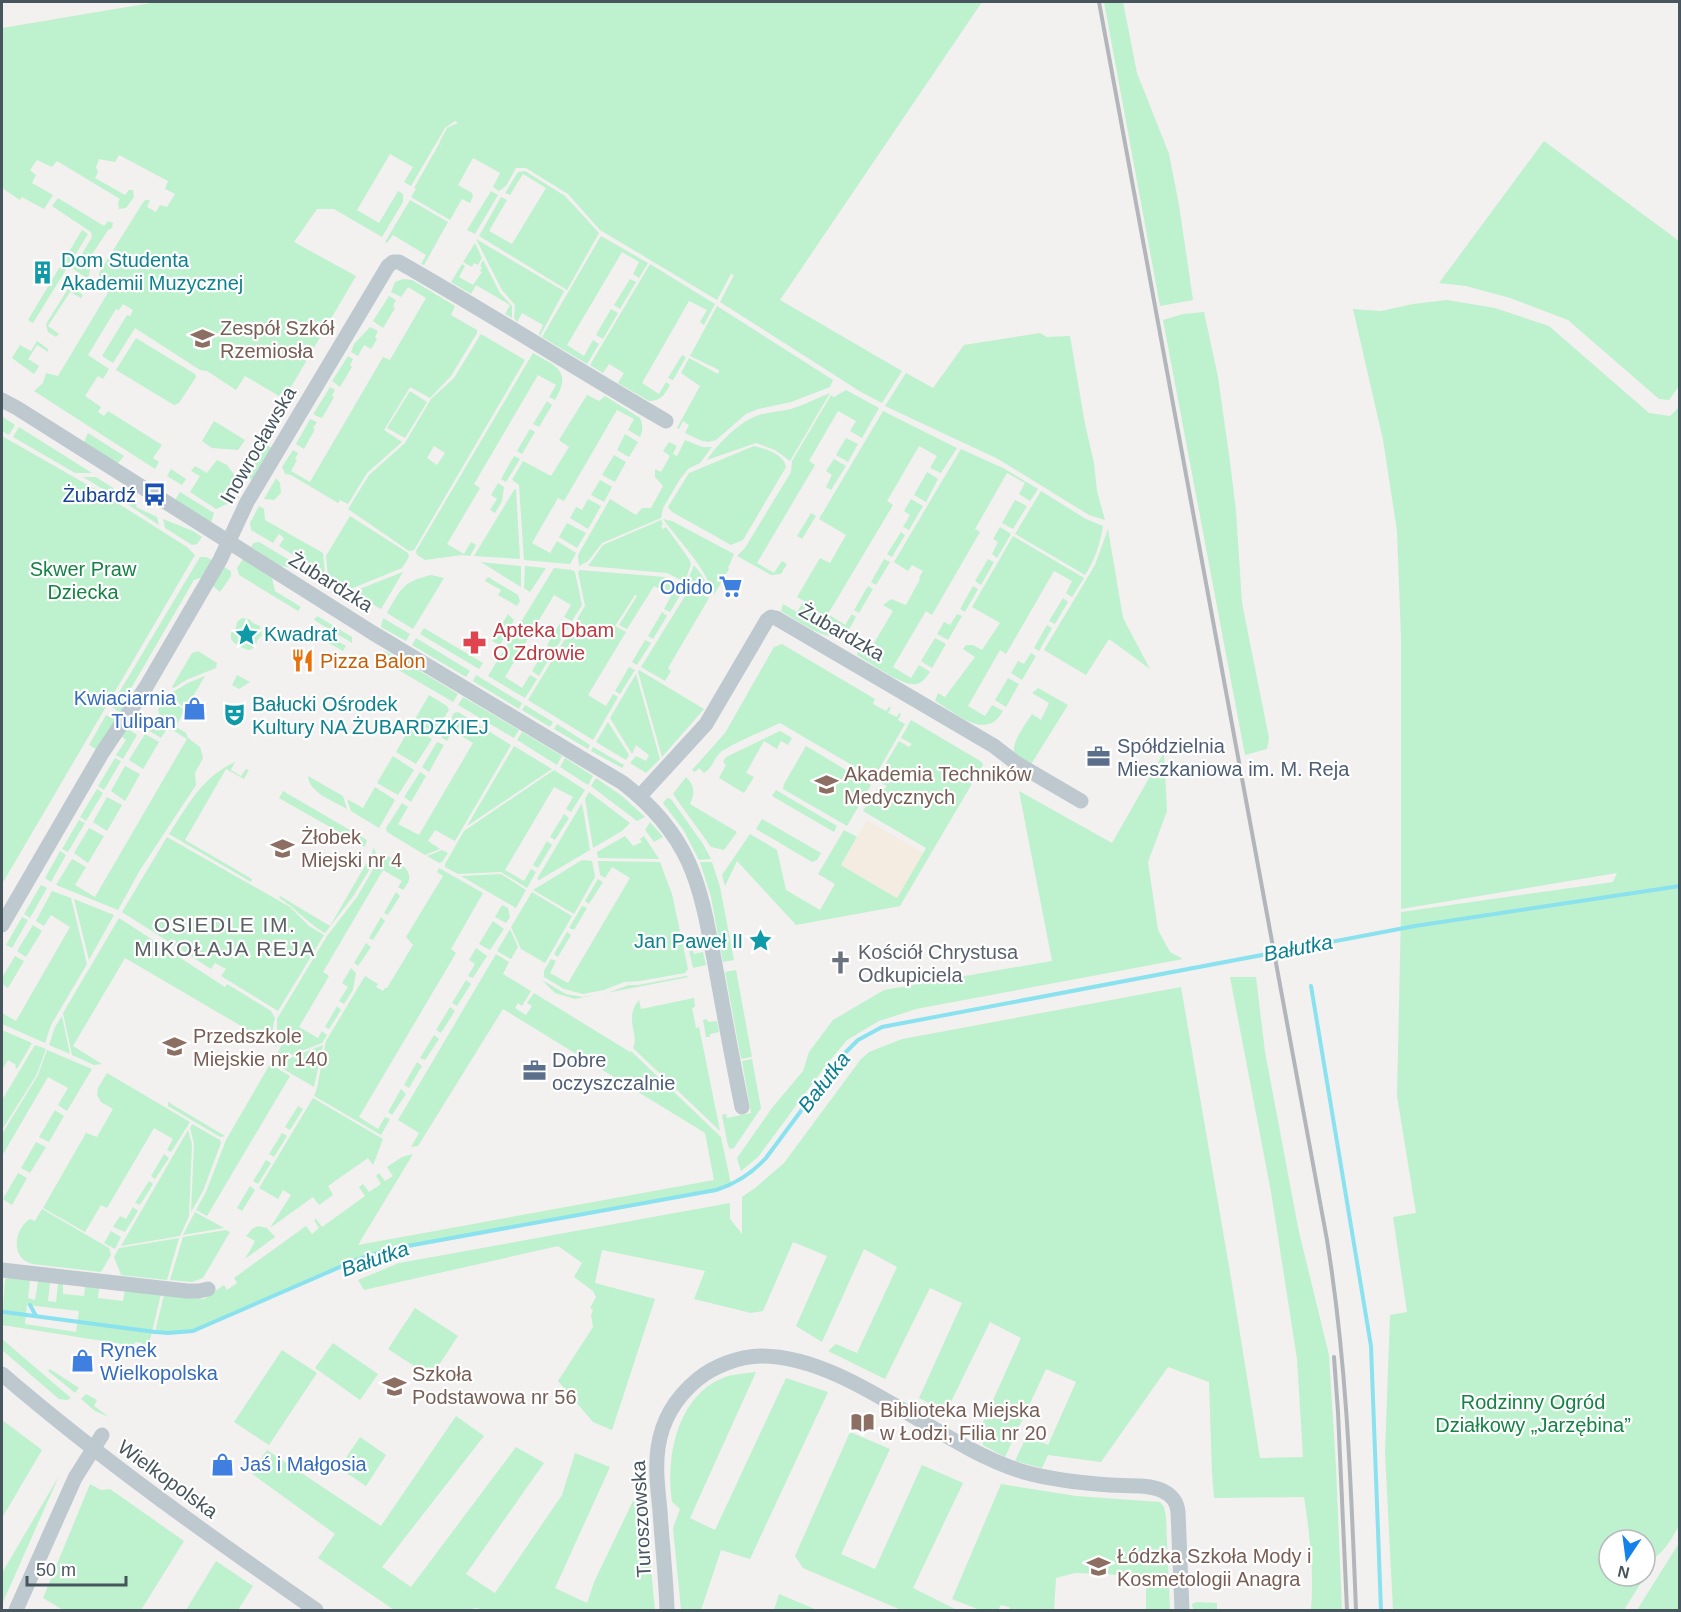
<svg xmlns="http://www.w3.org/2000/svg" width="1681" height="1612" font-family="Arial,sans-serif">
  <style>
    .green { fill: #bef1cd; fill-rule: evenodd }
    .sand { fill: #f4ece1 }
    .lines { fill: none; stroke-linecap: round; stroke-linejoin: round }
    .stream { stroke: #8ae2ef; stroke-width: 4 }
    .minor { stroke: #bdc9cf; stroke-width: 15 }
    .rail { stroke: #b2b6bb; stroke-width: 4 }
    .labels { text-anchor: middle; stroke-width: 4.5; stroke-linejoin: round; paint-order: stroke }
    .culture-label { font-size: 20px; fill: #0d838f; stroke: #fff; text-anchor: start }
    .education-label { font-size: 20px; fill: #785e54; stroke: #fff; text-anchor: start }
    .street-label { font-size: 20px; fill: #47555e; stroke: #fff }
    .transit-label { font-size: 20px; fill: #164399; stroke: #fff; text-anchor: end }
    .park-label { font-size: 20px; fill: #158343; stroke: #fff }
    .shop-label { font-size: 20px; fill: #366cbe; stroke: #fff; text-anchor: end }
    .health-label { font-size: 20px; fill: #be3a42; stroke: #fff; text-anchor: start }
    .food-label { font-size: 20px; fill: #c56008; stroke: #fff; text-anchor: start }
    .service-label { font-size: 20px; fill: #4e5e75; stroke: #fff; text-anchor: start }
    .worship-label { font-size: 20px; fill: #5b616d; stroke: #fff; text-anchor: start }
    .neighbourhood-label { font-size: 21px; letter-spacing: 1.5px; fill: #5c6165; stroke: #fff }
    .water-label { font-size: 21px; font-style: italic; fill: #0a7f91; stroke: #fff }
  </style>
  <rect width="100%" height="100%" fill="#f3f0f0"/>
  <g class="green">
    <path d="M157,2h825l-202,298 122,71 -20,32 -21,-11 -141,-90 14,-27 -3,-1 -14,26 -117,-70 -32,-36 -42,-26h-10l-10,18 -7,5 -6,-4 7,-14 -27,-15 -15,27 14,8 1,4 -3,6 -8,-4 -12,21 -39,-23 5,-8 -2,-1 25,-44 3,1 -3,-2 8,-15 11,-5 -3,-2 -10,7 -34,58 -7,-4 9,-15 -23,-13 -33,56 22,13 19,-32 5,3v8l-21,35 -48,-28h-17l-23,33 62,34 -72,123 -39,-23 -9,14 -29,-19 -7,-1 -65,-42 -22,35 -11,-7 25,-41 3,1 3,-6 -10,-6 -4,6 -3,-1 -28,46 21,14 -6,10 -5,-3 -13,20 16,11 -3,5 6,4 4,-5 54,34 -9,13 6,4 -4,7 -121,-78 9,-8 3,-10 12,3 54,-90 -8,-5 -3,5 -2,-13 43,-69 3,-4h5l-3,7 9,5 4,-7 7,2 8,-13 -10,-5 3,-8 -49,-26 -4,7 -16,-3 -3,8 2,5 -3,6 30,17 4,-5h4l1,7 -8,11 -7,1 -1,-7 2,-3 -63,-38 -5,6 -15,-7 -7,10 6,5 -4,8 21,12 -9,14 -22,-12 -2,3 -18,-12v-160z"/>
    <path d="M1104,2h19l14,71 32,81 10,51 14,95 -33,6z"/>
    <path d="M1544,141l135,100v145l-10,14 -10,-1 -91,-79 -58,-22 -44,-12 -27,-3z"/>
    <path d="M525,171l40,25 34,37 -32,57 -88,-54 22,-39 6,3 -18,31 23,13 34,-56 -23,-14 -13,21 -5,-2 13,-21z"/>
    <path d="M491,191l7,4 -23,39 -8,-4z"/>
    <path d="M58,198l46,28 4,-5 5,2 -1,5 -4,2 -19,29 3,3 -4,17 -15,-10 19,-32 -1,-5 -39,-26z"/>
    <path d="M410,200l38,22 -24,43 -3,-1 5,-9 -33,-20 -6,8 -2,-1z"/>
    <path d="M82,230l6,4 -55,89 -5,-3z"/>
    <path d="M601,236l47,27 -9,15 -6,-4 6,-12 -17,-10 -55,93 17,11 9,-16 6,4 -12,20 -45,-27z"/>
    <path d="M476,239l88,52 -24,45 -1,-2 4,-9 -21,-12 -5,9 -3,-4 1,-13 -13,-15z"/>
    <path d="M475,243l7,15 -4,7 -4,-2 -2,4 -9,-5z"/>
    <path d="M483,260l17,33 12,13v12l-7,-4 5,-9 -34,-20 -5,9 -20,-12 11,-18 3,2 -6,11 14,8 9,-13 -2,-1 2,-4 -2,-1z"/>
    <path d="M650,264l65,40 -11,21 -4,-3 7,-12 -18,-9 -47,82 17,11 7,-12 4,3c-5,9 -9,16 -21,16l-31,-18 6,-10 -15,-9 -6,9 -13,-8z"/>
    <path d="M403,279l9,1 43,26 -4,9 26,15v3l-26,43 -21,22 -20,-11 -26,43 18,12 -35,31 -19,31 -8,-4 -2,3 -47,-28 -6,-1 -3,-7 11,-17 5,3 -3,6 2,1 -6,11 19,11 73,-125 7,3 36,-62 -18,-11 -7,10 -10,-5 4,-10z"/>
    <path d="M630,279l6,3 -16,27 -6,-4z"/>
    <path d="M68,289l7,1 8,5 -2,3 -11,-6 -22,34 11,8 -3,3 -8,-5 -2,-8z"/>
    <path d="M389,296l7,4 -3,6 2,2 -12,20 -10,-7z"/>
    <path d="M1447,300l48,8 54,18 100,87 21,3 9,-9 1,1118c-6,8 -10,18 -17,25 -6,7 -14,10 -14,20l-25,40h-231l-8,-157 5,-138 17,-3 -14,-95 23,-4 -19,-117 4,-184 212,-30 4,-9 -216,36v-271l-4,-107 -14,-91 -30,-131 28,2 32,-7zM1609,1540h36v36h-36z"/>
    <path d="M717,306l116,74 -3,7 -39,15 -33,7 -12,5 -30,26 -8,2 -6,-1 -17,-8 4,-8 -6,-4 -4,8 -2,-1 23,-42 -19,-13 8,-15 29,16 1,-4 -29,-14z"/>
    <path d="M611,309l7,4 -15,26 -7,-4z"/>
    <path d="M1204,312l14,65 12,85 6,49 6,92 27,135 -2,11 -22,6 -82,-435 20,-6z"/>
    <path d="M370,327l8,4 -3,6 2,2 -6,10 -7,-4 -6,11 -7,-4 3,-8z"/>
    <path d="M1040,333l7,4 23,-1 15,88 9,39 3,28 8,29 -16,-5 -91,-56 -113,-53 21,-33 27,15 31,-43z"/>
    <path d="M481,334l44,26 -111,190 -5,1 -61,-42 21,-34 36,-32 26,-44 23,-21zM434,446l11,7 -8,12 -10,-7z"/>
    <path d="M136,338l59,36 1,3 -17,26 -5,2 -58,-35z"/>
    <path d="M37,341l11,8v3l-11,-7 -9,14 11,7 -5,8 -22,-16 8,-13 11,6z"/>
    <path d="M533,353c24,14 39,18 22,47l-6,-3 7,-12 -18,-10 -64,109 6,4 -33,56 17,10 7,-12 5,3 -6,11 -8,-1 -37,5 -8,-5 -1,-4z"/>
    <path d="M682,355l4,2 -13,23 -5,-2z"/>
    <path d="M348,356l5,3 -3,6 2,2 -12,20 -8,-6z"/>
    <path d="M330,387l5,3 -3,6 2,1 -12,21 -8,-3v-2z"/>
    <path d="M846,390l33,18 -17,30 -12,-7 6,-10 -18,-10 -29,50 6,4 -58,98 17,10 8,-12 5,3 -6,10 -10,1 -34,-19 8,-8 46,-76 1,-11 39,-66 3,2z"/>
    <path d="M410,391l17,11 -22,36 -18,-10z"/>
    <path d="M830,393l-40,68 -15,-11 -19,-7 -49,17c9,-14 30,-36 47,-43 12,-5 25,-5 37,-8 13,-4 26,-11 39,-16z"/>
    <path d="M587,395l12,6 6,-5 35,22c3,7 3,13 0,19l-12,-7 6,-11 -17,-9 -53,91 -6,-3 -26,45 18,10 7,-12 19,12 -6,11 -46,-4 -5,-75 -7,-5 11,-19 28,15 18,-29 -10,-7z"/>
    <path d="M547,401l5,4 -13,22 -6,-3z"/>
    <path d="M883,411l74,37 -16,25 -11,-5 7,-12 -18,-10 -32,55 6,4 -65,109 17,11 7,-11 4,3c-3,5 -6,12 -10,16 -14,14 -51,-14 -65,-22l2,-7 14,8 7,-11 -7,-4 23,-39 10,5 16,-28 -27,-16z"/>
    <path d="M2,412l1,5 12,8 -6,10 -7,-4z"/>
    <path d="M310,419l7,3 -4,6 2,1 -11,20 -8,-5z"/>
    <path d="M214,421l31,19 -7,10 -26,-2 -10,-7z"/>
    <path d="M19,427l73,46h-17l-62,-36z"/>
    <path d="M530,429l5,3 -13,22 -5,-3z"/>
    <path d="M88,433l36,23 -7,8 -33,-22z"/>
    <path d="M625,434l13,8 -9,15 -12,-7z"/>
    <path d="M2,436l98,56 87,55 8,8 -193,329z"/>
    <path d="M846,438l12,6 -10,18 -12,-7z"/>
    <path d="M685,440l17,7h10l-12,16 -12,6 -8,10 -17,29 -2,10 -59,25 -14,18 -9,5 -1,-11 32,-56 26,16 6,-7h9l12,-22 -8,-9v-8l6,3 9,-16 -7,-5 6,-9 8,4 -4,8 4,2z"/>
    <path d="M260,441l12,7 -20,32 -11,-5z"/>
    <path d="M754,446c12,3 30,8 32,21l-43,73 -12,5 -59,-33 -4,-5 21,-34z"/>
    <path d="M961,449l44,20 33,20 -8,12 -11,-7 6,-11 -18,-10 -32,56 5,3 -48,83 -6,-4 -33,56 18,11 8,-13 11,7c-4,5 -7,11 -14,12 -13,3 -47,-22 -59,-29l1,-7 10,5 25,-42 -10,-6 8,-6 15,6 14,-26 -1,-1 4,-7 -11,-6 -4,6 -14,-9z"/>
    <path d="M614,455l12,7 -11,20 -13,-7z"/>
    <path d="M514,456l6,3 -14,23 -5,-3z"/>
    <path d="M834,459l12,7 -15,24 -5,-3 6,-12 -6,-4z"/>
    <path d="M217,460l10,5 11,15 -7,12 8,5 -3,3 -20,9 -26,-17 10,-16 -9,-5 4,-5 12,7z"/>
    <path d="M171,469l15,10 -4,6 -15,-9z"/>
    <path d="M927,472l11,7 -12,23 -12,-7z"/>
    <path d="M83,477h13l31,20 -3,5z"/>
    <path d="M276,478l4,5 1,10 -7,7 -10,-1z"/>
    <path d="M600,480l12,7 -8,15 -13,-7z"/>
    <path d="M498,483l6,4 -2,14 -7,12 -5,-3 7,-11 -6,-4z"/>
    <path d="M516,489l4,70 -46,-3 40,-66z"/>
    <path d="M1041,491l45,28 17,7c-3,18 -8,34 -18,49l-70,-41z"/>
    <path d="M180,492l34,21 -3,10 -36,-23z"/>
    <path d="M588,499l13,7 -13,23 -18,-11 6,-11 6,3z"/>
    <path d="M911,499l12,7 -14,24 -6,-3 7,-12 -6,-4z"/>
    <path d="M130,500l7,5 -1,2 21,10 2,8 -32,-21z"/>
    <path d="M1015,500l12,6 -14,23 -11,-6z"/>
    <path d="M259,506l5,3 1,11 58,33 2,22 -46,-29 5,-8 -5,-4 -6,9 -22,-13 -1,-7z"/>
    <path d="M811,513l5,3 -14,23 -5,-3z"/>
    <path d="M350,516l58,37 1,4 -7,11 -54,22 -20,-13 -2,-21z"/>
    <path d="M163,519l30,12 9,6 -5,7 -5,1 -27,-17z"/>
    <path d="M663,519l9,2 62,33 -6,14 1,1 -14,24 -1,1c-10,-28 -33,-51 -51,-75z"/>
    <path d="M661,520l2,4 -2,2 2,3 3,-2 23,32 2,5 -6,18 -18,-9 -79,-7 15,-21z"/>
    <path d="M567,523l19,10 -9,15 -18,-11z"/>
    <path d="M1000,527l11,7 -14,24 -5,-4 6,-12 -5,-3z"/>
    <path d="M1108,529l15,89 27,51 -41,-30 -23,36 -42,-25 51,-85z"/>
    <path d="M901,532l4,3 -13,22 -5,-3z"/>
    <path d="M1013,536l71,42 -12,19 -6,-4 6,-12 -18,-10 -48,83 -6,-4 -32,56 17,10 7,-11 11,6c-17,31 -47,2 -68,-10l3,-8 7,4 30,-40 -12,-8 3,-4h7l9,5 18,-27 -28,-16z"/>
    <path d="M259,542l37,22 -2,4 -14,-2 -29,-19 2,-4z"/>
    <path d="M200,557h6l6,3 -9,17 -9,3 -71,122 3,3 -5,9 -10,-8z"/>
    <path d="M243,559l29,19 3,13 26,16 -3,4 -59,-36 -2,-7z"/>
    <path d="M884,559l6,3 -14,23 -5,-3z"/>
    <path d="M988,559l6,3 -13,23 -6,-4z"/>
    <path d="M481,562l40,4v21z"/>
    <path d="M694,565l9,12 7,16 -20,-10 -2,-3z"/>
    <path d="M525,566l21,2 -16,24 -6,-4z"/>
    <path d="M224,567l7,4v5l-11,16 -7,-6z"/>
    <path d="M554,568l18,2 3,2 7,33 -10,16 -8,-4 7,-12 -17,-10 -49,82 17,11 8,-13 7,4 -12,19 -37,-22z"/>
    <path d="M580,570l84,7 16,8 2,7 -12,20 -6,-3 7,-13 -17,-10 -27,43 -8,-4 18,-29 -2,-1 -20,31 11,6 -38,63 18,11 7,-12 5,3 -25,43 -65,-40 57,-94 -7,-34z"/>
    <path d="M403,572l-22,37 -29,-17z"/>
    <path d="M431,575l13,3 -31,51 -26,-16c14,-24 15,-31 44,-38z"/>
    <path d="M488,577l30,18 2,6 -3,5 -19,-11 3,-5 -16,-9z"/>
    <path d="M868,586l5,3 -14,24 -5,-3z"/>
    <path d="M973,586l5,3 -13,23 -5,-3z"/>
    <path d="M690,588l19,10 -41,70 3,3 -6,10 -24,-14z"/>
    <path d="M1063,598l5,4 -13,22 -6,-3z"/>
    <path d="M662,612l5,4 -14,23 -5,-3z"/>
    <path d="M508,614l6,6 -14,25 -8,-4z"/>
    <path d="M957,614l5,2 -14,24 -11,-6 7,-12 6,3z"/>
    <path d="M317,616l35,21v6l-38,-23z"/>
    <path d="M242,618l7,1 4,4 7,3 2,9 -5,5 -1,6 -6,4c-6,0 -11,-5 -16,-7l-3,-4v-6l5,-5 1,-6z"/>
    <path d="M383,618l27,16 -4,7 -25,-14z"/>
    <path d="M562,620l8,5 -15,25 -8,-5z"/>
    <path d="M1047,625l5,3 -13,23 -5,-3z"/>
    <path d="M311,626l35,20 -3,5 -35,-20z"/>
    <path d="M424,628l59,35 -4,6 -59,-35z"/>
    <path d="M416,638l54,33 -4,6 -54,-32z"/>
    <path d="M935,638l11,6 -14,24 -11,-7z"/>
    <path d="M645,640l6,3 -14,22 -5,-3z"/>
    <path d="M782,644l93,55 -2,5 13,7 3,-4 2,1 -3,5 9,4 2,-4 2,1 -3,6 7,4 -31,54 -94,-55c-19,9 -40,17 -58,28 -8,6 -9,17 -18,22l-5,-5 -4,4 -3,-2 33,-37 49,-86z"/>
    <path d="M546,648l7,4 -14,24 -7,-5z"/>
    <path d="M198,651l19,12 -1,5 -30,12 -12,8 -2,-1 20,-34z"/>
    <path d="M385,651l13,7 -5,8 -17,-10z"/>
    <path d="M1031,653l5,3 -14,24 -11,-7 7,-12 6,3z"/>
    <path d="M400,659l58,35 -5,8 -58,-34z"/>
    <path d="M629,667l6,3 -15,24 -5,-3z"/>
    <path d="M639,670l65,39 -42,48 -24,-85z"/>
    <path d="M636,674l24,85 -14,14 -16,-10 6,-7 10,5 3,-6 -13,-10 -4,9 -22,-36z"/>
    <path d="M237,675l13,7 -11,7 -7,-4z"/>
    <path d="M476,675l46,28 -3,6 -46,-28z"/>
    <path d="M205,676l-19,32 -20,-12 22,-13z"/>
    <path d="M1008,678l11,6 -13,23 -11,-7z"/>
    <path d="M1038,688l30,17 -38,61c-4,-3 -13,-7 -15,-12 -6,-9 12,-32 17,-40l9,6 8,-17 -17,-10z"/>
    <path d="M429,695l18,11 2,4 -15,23 -20,-12z"/>
    <path d="M463,697l56,33 -5,8 -56,-33z"/>
    <path d="M165,698l20,12 -8,14 -18,-10 -1,-4z"/>
    <path d="M525,705l28,17 -3,5 -28,-17z"/>
    <path d="M458,712l53,33 -56,96 -20,-11 -7,11 12,8 -15,6 -38,-23 -1,-4 16,-25 6,4 -10,17 21,11 54,-92 -20,-12 -6,10 -6,-4 13,-24z"/>
    <path d="M106,715l10,5 -20,29 -7,-4z"/>
    <path d="M158,716l28,17 2,5 12,9 3,11 -8,15 1,12 -56,85 -22,40 -62,-25 16,-26 14,8 -11,18 20,12 92,-158 -19,-12 -7,11 -13,-8 6,-13z"/>
    <path d="M911,720l71,42 1,3 -83,141 -104,19 -59,-64 -12,25 -3,-11 28,-41 27,16 9,40 34,20 15,-26 -17,-10 26,-44 13,7 -16,28 56,33 29,-50 -63,-37 16,-25 6,3 2,-3 -11,-6 23,-39 10,6 3,-3 -11,-6z"/>
    <path d="M608,722l21,33 -3,5 -30,-18z"/>
    <path d="M557,724l33,21 -2,4 -34,-20z"/>
    <path d="M411,726l21,13 -16,25 -20,-12z"/>
    <path d="M127,728l10,7 -14,24 -7,-4 10,-15 -5,-4z"/>
    <path d="M780,731l12,7 -4,7 -7,-4 -4,8 -13,-8 -18,32 8,4 -10,16 -25,-15 7,-13 -3,-3 3,-5z"/>
    <path d="M522,732l40,24 -5,9 -40,-25z"/>
    <path d="M145,734l14,8 -16,27 -14,-9z"/>
    <path d="M437,742l7,3 -15,27 -7,-5z"/>
    <path d="M514,746l38,23 -85,57z"/>
    <path d="M806,746l65,39 -24,41 -64,-37 1,-5z"/>
    <path d="M593,747l31,18 -2,3 -31,-17z"/>
    <path d="M1164,752l3,59 -19,51 10,68 12,22 13,7 -267,50 -37,12 -32,19 -20,24 -69,93 -17,14 -4,-13 35,-50 31,-37 6,-19 24,-32 51,-30 168,-29 -33,-170 93,52z"/>
    <path d="M393,756l21,14 -16,25 -21,-12z"/>
    <path d="M115,758l6,3 -17,29 -6,-4z"/>
    <path d="M565,758l28,18 -5,9 -28,-18z"/>
    <path d="M235,762l-4,8 10,6 5,-7 3,1 -5,9 -18,-10 -41,71 67,39 -1,3 -82,-48c20,-30 32,-56 66,-72z"/>
    <path d="M125,766l15,8 -15,27 -14,-10z"/>
    <path d="M554,770l31,20 -14,22 -5,-3 7,-12 -19,-10 -49,83 19,11 7,-12 5,3 -9,16 -26,-16 -43,2 -13,-7v-3l19,-33z"/>
    <path d="M420,772l6,4 -15,26 -7,-5z"/>
    <path d="M308,776l35,20 4,13c-13,-8 -38,-16 -39,-33z"/>
    <path d="M686,777c9,9 9,17 4,27l47,28 -13,18 -13,-3 -38,-53z"/>
    <path d="M596,778l26,18 23,21 -8,4 -46,-35z"/>
    <path d="M375,787l20,13 -16,28 -28,-17 -4,-12 16,9z"/>
    <path d="M97,789l6,4 -17,28 -6,-4z"/>
    <path d="M776,790l61,36 -3,6 -62,-36z"/>
    <path d="M283,791l84,49 -2,7 -86,-49z"/>
    <path d="M589,792l41,31 -8,8 -29,17 -8,-49z"/>
    <path d="M107,797l15,8 -15,26 -14,-9z"/>
    <path d="M667,798l4,1 32,45 8,15 -12,1 -15,-29 -21,-28z"/>
    <path d="M582,803l8,47 -51,30 -2,-1z"/>
    <path d="M564,814l5,4 -14,22 -5,-3z"/>
    <path d="M762,819l59,34 -4,7 -5,2 -56,-33z"/>
    <path d="M79,820l6,3 -17,29 -6,-3z"/>
    <path d="M650,822l13,15 -9,5 -9,-12z"/>
    <path d="M89,828l15,8 -16,27 -14,-10z"/>
    <path d="M625,836l8,10 9,-4 -2,-3 4,-3 15,23 -61,-1 -1,-6z"/>
    <path d="M167,837l123,70 19,19 15,9 -46,76 -57,-35 5,-7 -11,-6 -4,6 -89,-57z"/>
    <path d="M547,841l5,4 -14,23 -5,-3z"/>
    <path d="M374,848l3,9 -23,38 -29,38c-18,-10 -29,-25 -46,-35l1,-2 50,30 43,-74 -1,-1z"/>
    <path d="M442,850l6,3 -6,9 -3,1 -12,-7z"/>
    <path d="M60,851l6,4 -15,27 -6,-4z"/>
    <path d="M386,855c15,9 33,17 17,35l-5,-3 4,-6 -19,-11 -60,102 6,4 -30,51 19,11 4,-7 5,4 -5,8 -49,19 8,-16 -4,-7v-20l50,-83 30,-39 24,-41z"/>
    <path d="M582,860l10,1 3,16 -21,37 -41,-24z"/>
    <path d="M598,861l62,1 12,32 16,75 -3,4 -45,8 -16,1 -20,8 -21,4 -19,-5 -20,-12v-6l7,-12 5,2 -6,12 18,10 62,-105 -18,-11 -7,11 -5,-3z"/>
    <path d="M700,862h12l8,25 14,73 -11,2 -12,-65z"/>
    <path d="M439,868l44,25 -32,56 5,4 -97,164 19,12 7,-12 5,2 -9,16 -67,-39 3,-8 9,-47 39,-65 13,8 -2,3 7,4 2,-3h2l26,-43 -7,-8 37,-61 -6,-4z"/>
    <path d="M501,874l25,16 -10,18 -55,-32z"/>
    <path d="M598,879l5,3 -14,22 -4,-3z"/>
    <path d="M41,885l6,3 -17,30 -6,-4z"/>
    <path d="M52,891l19,7 16,66 -36,61 -6,18 -43,-19v-11l14,8 54,-94 -19,-12 -7,11 -8,-5z"/>
    <path d="M396,892l4,4 -12,19 -4,-2z"/>
    <path d="M532,892l40,24 -27,47 -24,-14 -10,-22z"/>
    <path d="M74,899l40,16 -25,45z"/>
    <path d="M502,905l6,3 2,9 -4,6 -11,-6z"/>
    <path d="M582,906l5,2 -13,22 -5,-2z"/>
    <path d="M22,917l6,3 -16,28 -6,-3z"/>
    <path d="M381,917l4,4 -12,19 -4,-2z"/>
    <path d="M119,918l106,69 2,-3 44,27 4,7c-3,9 -3,22 2,29l-152,-89 -52,88 29,18 -8,1 -22,-10 -9,-42z"/>
    <path d="M493,921l11,8 -14,21 -11,-6z"/>
    <path d="M33,925l9,6 -16,26 -9,-6z"/>
    <path d="M510,929l8,18 -7,12 -14,-8z"/>
    <path d="M567,932l4,3 -13,22 -4,-3z"/>
    <path d="M366,943l5,4 -13,19 -4,-3z"/>
    <path d="M476,948l11,8 -14,22 -5,-2 7,-12 -6,-4z"/>
    <path d="M689,951h4l1,3 9,-2 3,13 -13,3z"/>
    <path d="M496,954l13,8 -6,12 28,17 -9,15 -4,-3 -3,5 11,7 6,-9 -5,-3 7,-10 96,59 1,-1 90,86 10,47 -15,6 -325,59 -35,11 -153,68 -22,5 -26,-1 9,-37 40,4 20,-14 3,5 10,-7 -3,-5 72,-52 6,8 7,-6 -5,-8 2,-1 6,8 43,-31 -6,-9 4,-3 6,8 12,-8 -5,-8 3,-3 6,8 8,-5 -6,-9 15,-10 11,-3 -55,91 356,-65 -9,-47 -202,-124 -85,137 -7,1 8,-14 -21,-13z"/>
    <path d="M15,956l9,5 -16,27 -6,-4v-6z"/>
    <path d="M351,968l5,5 -3,17 -9,14 -5,-3 9,-14 -6,-4z"/>
    <path d="M736,970l16,87 -11,2 -16,-87z"/>
    <path d="M686,976l3,1 -114,22 -20,-6 -13,-13 24,14 17,3 24,-4 22,-8h9z"/>
    <path d="M1230,977h26l9,75 34,180 30,123 7,112 6,143h-31c3,-37 -1,-75 -7,-113l-90,1 -2,-25 -3,-91 -41,-15 -67,95 -53,-7 -6,13 -27,-7 12,-26 21,10 28,-63 -30,-13 -41,88 -22,-12 -4,-14 42,-93 -31,-16 -44,90 -27,-14 43,-95 -32,-15 -45,91 -57,-28 8,-7 21,9 40,-86 -33,-18 -42,93 -26,-16 31,-70 -34,-14 -30,69 -12,2 -57,-14 11,-28 -103,-21 -7,33 60,16 -43,131 -19,-8 -35,-41 35,-54 -2,-12 2,-5 -3,-2 6,-11 -3,-6 -19,-14 8,-14 -24,-17 -194,44 -6,-10 41,-17 331,-60v16l12,15v-37l13,-9 29,-25 77,-104 8,-7 33,-13 279,-52 50,291 29,180 43,-1 -6,-98 -26,-167z"/>
    <path d="M466,980l5,4 -14,22 -5,-3z"/>
    <path d="M694,998l1,9 -3,1 4,20 3,-1 21,104 -87,-83c7,-14 -10,-29 6,-48l2,9z"/>
    <path d="M337,1006l4,4 -12,19 -4,-2z"/>
    <path d="M450,1007l5,4 -14,22 -5,-3z"/>
    <path d="M62,1016l8,38 -21,-9 6,-18z"/>
    <path d="M707,1019l1,3 9,-1 2,11 -9,2v3h-4l-3,-17z"/>
    <path d="M2,1030l30,13 -15,26 -2,-2 1,-2 -8,-5 -6,10z"/>
    <path d="M434,1035l5,4 -14,21 -5,-2z"/>
    <path d="M35,1045l11,4 -9,25 -35,56v-30z"/>
    <path d="M323,1045l-9,42 -39,-23z"/>
    <path d="M47,1050l45,19 -25,42 -9,-6 10,-17 -20,-11 -46,79v-22l36,-59z"/>
    <path d="M752,1059l9,49 -27,40 -4,1 -2,-3 -6,-31 4,-1 1,4 24,-5 -9,-52z"/>
    <path d="M417,1062l5,4 -13,22 -5,-3z"/>
    <path d="M270,1064l20,12 -83,140 -11,-6 10,-18 20,-52z"/>
    <path d="M107,1073l83,49 -19,30 -4,-2 6,-11 -19,-11 -47,80 -6,-3 -16,27 -42,-24 43,-75 11,4 16,-28 -12,-7 -4,-7 1,-7z"/>
    <path d="M401,1089l5,5 -14,21 -4,-3z"/>
    <path d="M313,1098l70,41 -10,26 -5,-7 -40,28 5,9 -14,10 -6,-8 -43,31 21,-33 -8,-5 -5,9 -19,-11z"/>
    <path d="M168,1102l57,34 -5,1 -52,-31z"/>
    <path d="M298,1106l5,3 -13,21 -5,-3z"/>
    <path d="M55,1110l9,6 -15,26 -10,-5z"/>
    <path d="M192,1124l28,16 1,3 -18,48 -12,21 3,-68 -4,-16z"/>
    <path d="M188,1130l4,14 -3,72 -9,20 -59,10z"/>
    <path d="M282,1133l5,3 -13,21 -5,-3z"/>
    <path d="M36,1142l10,5 -16,26 -9,-5z"/>
    <path d="M164,1154l5,4 -14,21 -4,-3z"/>
    <path d="M266,1160l5,3 -13,21 -5,-3z"/>
    <path d="M18,1173l9,5 -15,27 -9,-6z"/>
    <path d="M149,1181l4,3 -13,21 -5,-2z"/>
    <path d="M250,1186l5,4 -13,21 -5,-3z"/>
    <path d="M133,1207l5,4 -13,21 -12,-5 7,-11 6,3z"/>
    <path d="M42,1209l67,39 2,7 -10,17 -69,-8c-22,-6 -18,-35 -2,-45l5,2z"/>
    <path d="M195,1212l29,16 -41,7z"/>
    <path d="M258,1226l9,2 8,9 -30,22 10,-18 -9,-5 6,-7z"/>
    <path d="M226,1230l4,2 -27,46 -11,4 -22,-2 13,-43z"/>
    <path d="M111,1231l10,6 -6,12 -11,-6z"/>
    <path d="M179,1238l-12,42 -46,-5 -7,-18 5,-9z"/>
    <path d="M9,1278l19,1 2,2 -2,17 7,2 3,-18 2,-2 9,1 1,2 -2,18 8,1 2,-18 2,-1h3v11l21,2 1,-11 14,2 -1,11 25,3 2,-11 36,4 -12,50 -4,3h-3v-4l-7,-1 -1,4 -132,-21 3,-46zM27,1305l52,6 -3,21 -51,-8z"/>
    <path d="M415,1308l43,28 -27,41 -43,-28z"/>
    <path d="M2,1339l69,59 -4,2 -8,-1 -57,-49z"/>
    <path d="M333,1343l45,31 -18,26 -45,-32z"/>
    <path d="M282,1350l35,23 -48,72 -35,-23z"/>
    <path d="M50,1369l29,19 -4,5 -27,-22z"/>
    <path d="M756,1372l-66,146 25,12 71,-152 42,14 -78,167 -29,-9 -20,60h-20l-8,-82 7,-19 -8,-7c-7,-46 6,-110 56,-126 9,-2 19,-3 28,-4z"/>
    <path d="M86,1394l11,6 -3,6 15,11 -14,-6 -14,-12z"/>
    <path d="M456,1416l28,20 -102,131 29,20 105,-140 28,16 -78,111 29,19 67,-98 13,-42 35,14 -55,121 32,15 8,-23 38,-79 12,4 10,105h-171l-8,-2 -10,2h-72l-76,-52 17,-24 -84,-61 16,-23 114,76z"/>
    <path d="M2,1420l40,30 -40,68z"/>
    <path d="M850,1432l40,17 -49,105 34,15 47,-104 41,18 -50,105 44,22h-56l-98,-42 -8,-12z"/>
    <path d="M360,1437l26,18 -20,31 -27,-18z"/>
    <path d="M59,1476l-56,126 -1,-29z"/>
    <path d="M90,1484l11,6 9,-1 74,52 -43,69h-78l-20,-12z"/>
    <path d="M1001,1484l75,12 84,6 4,5 2,10 4,93h-24v-34l-71,-3 -19,5 -2,32h-44l-1,-3 -8,-2 -3,5h-18l-28,-11z"/>
    <path d="M1679,1543v67h-42z"/>
    <path d="M216,1561l37,25 -15,24h-52z"/>
    <path d="M779,1594l38,16h-43z"/>
    <path d="M1197,1602l20,1v7h-24l-1,-6z"/>
  </g>
  <path class="sand" d="M867,820l56,33 -26,45 -56,-33z"/>
  <g class="lines">
    <g class="stream">
      <path d="M1311,986l60,360 10,264"/>
      <path d="M30,1305l6,11"/>
      <path d="M4,1312l151,20 13,1 25,-2 163,-71 35,-11 325,-59c19,-6 36,-17 50,-32l75,-101 17,-17 24,-13 533,-101 265,-40"/>
    </g>
    <g class="minor">
      <path d="M2,400l15,8 356,225 250,150c73,57 78,108 94,192 8,44 16,88 25,132"/>
      <path d="M640,796l66,-72 61,-104 4,-3 5,1 218,128 22,17 65,38"/>
      <path d="M2,925l100,-172 44,-66 74,-127 27,-58 141,-236 5,-4h6c90,51 177,107 267,159"/>
      <path d="M2,1270l185,21h12l9,-2"/>
      <path d="M2,1374c100,86 206,161 314,236"/>
      <path d="M16,1610l59,-132 27,-43"/>
      <path d="M667,1610c-1,-33 -5,-66 -7,-99 -2,-21 -5,-42 -2,-63 4,-29 18,-51 40,-69 16,-13 42,-23 63,-23 88,0 178,91 263,116 28,8 57,11 86,13 16,1 38,-1 53,6 10,5 14,11 15,21l4,98"/>
    </g>
    <g class="rail">
      <path d="M1099,2l228,1238c20,123 24,246 29,370"/>
      <path d="M1334,1357l4,55 9,198"/>
    </g>
  </g>
  <defs>
    <symbol id="building-bare" viewBox="-9 -9 18 18"><path d="M-4-6H4V6H1V3H-1V6H-4ZM-2.5-4.3h1.7v1.8h-1.7ZM.8-4.3h1.7v1.8H.8ZM-2.5-1h1.7V.8h-1.7ZM.8-1h1.7V.8H.8Z" fill="#0f9aa8" stroke="#fff" stroke-width="2.5" paint-order="stroke"/></symbol>
    <symbol id="university-bare" viewBox="-9 -9 18 18"><path d="M0-5L7-2L0 1L-7-2ZM-4 1L0 2.5L4 1V4Q0 6-4 4Z" fill="#8d6e63" stroke="#fff" stroke-width="2.5" paint-order="stroke"/></symbol>
    <symbol id="bus-bare" viewBox="-9 -9 18 18"><path d="M-5-6H5V4H4V6H2V4H-2V6H-4V4H-5ZM-3.5-4V0h7V-4ZM-3.5 1.2v1.5H-2V1.2ZM2 1.2v1.5H3.5V1.2Z" fill="#1a4fb4" stroke="#fff" stroke-width="2.5" paint-order="stroke"/></symbol>
    <symbol id="supermarket-bare" viewBox="-9 -9 18 18"><path d="M-6-5.5h2.5l.6 2H6L4.5 2H-2.5L-4.4-4H-6ZM-1.5 3.2a1.3 1.3 0 1 0 .1 0ZM3 3.2a1.3 1.3 0 1 0 .1 0Z" fill="#3f7fe0" stroke="#fff" stroke-width="2.5" paint-order="stroke"/></symbol>
    <symbol id="sight-bare" viewBox="-9 -9 18 18"><path d="M0-6L1.8-2.2L6-1.7L2.9 1.2L3.7 5.4L0 3.3L-3.7 5.4L-2.9 1.2L-6-1.7L-1.8-2.2Z" fill="#0f9aa8" stroke="#fff" stroke-width="2.5" paint-order="stroke"/></symbol>
    <symbol id="pharmacy-bare" viewBox="-9 -9 18 18"><path d="M-2-6h4v4h4v4h-4v4h-4v-4h-4v-4h4Z" fill="#e0444e" stroke="#fff" stroke-width="2.5" paint-order="stroke"/></symbol>
    <symbol id="restaurant-bare" viewBox="-9 -9 18 18"><path d="M-5-6h1v4h1v-4h1v4h1v-4h1v5L-1.5 .5V6h-2V.5L-5-1ZM5-6V6H3V1.5H1.5Q1.5-4 5-6Z" fill="#e8710a" stroke="#fff" stroke-width="2.5" paint-order="stroke"/></symbol>
    <symbol id="shop-bare" viewBox="-9 -9 18 18"><path d="M-5-2.5h2.3a2.7 3.5 0 0 1 5.4 0H5L5.5 6h-11ZM-1.5-2.5h3a1.5 2.3 0 0 0-3 0Z" fill="#3f7fe0" stroke="#fff" stroke-width="2.5" paint-order="stroke"/></symbol>
    <symbol id="theatre-bare" viewBox="-9 -9 18 18"><path d="M-5-5.5Q0-4 5-5.5V0Q5 5 0 6Q-5 5-5 0ZM-3.3-2.5H-1v1.5H-3.3ZM1-2.5H3.3v1.5H1ZM-2.8 1Q0 5.5 2.8 1Z" fill="#0f9aa8" stroke="#fff" stroke-width="2.5" paint-order="stroke"/></symbol>
    <symbol id="office-bare" viewBox="-9 -9 18 18"><path d="M-6-3h4V-5.5h4V-3h4V5H-6ZM-1-4.5V-3h2v-1.5ZM-6 0V1H6V0Z" fill="#5c6f8a" stroke="#fff" stroke-width="2.5" paint-order="stroke"/></symbol>
    <symbol id="school-bare" viewBox="-9 -9 18 18"><path d="M0-5L7-2L0 1L-7-2ZM-4 1L0 2.5L4 1V4Q0 6-4 4Z" fill="#8d6e63" stroke="#fff" stroke-width="2.5" paint-order="stroke"/></symbol>
    <symbol id="church-bare" viewBox="-9 -9 18 18"><path d="M-1.2-6h2.4v3.5h3.3v2.4h-3.3V6h-2.4V-.1h-3.3v-2.4h3.3Z" fill="#6b7280" stroke="#fff" stroke-width="2.5" paint-order="stroke"/></symbol>
    <symbol id="library-bare" viewBox="-9 -9 18 18"><path d="M-6-4Q-3-5.5-.7-3.5V5Q-3 3-6 4ZM6-4Q3-5.5 .7-3.5V5Q3 3 6 4Z" fill="#8d6e63" stroke="#fff" stroke-width="2.5" paint-order="stroke"/></symbol>
  </defs>
  <g fill-rule="evenodd">
    <use href="#building-bare" x="26" y="256" width="33" height="33"/>
    <use href="#university-bare" x="186" y="322" width="33" height="33"/>
    <use href="#bus-bare" x="138" y="478" width="33" height="33"/>
    <use href="#supermarket-bare" x="714" y="570" width="33" height="33"/>
    <use href="#sight-bare" x="230" y="618" width="33" height="33"/>
    <use href="#pharmacy-bare" x="458" y="626" width="33" height="33"/>
    <use href="#restaurant-bare" x="286" y="644" width="33" height="33"/>
    <use href="#shop-bare" x="178" y="692" width="33" height="33"/>
    <use href="#theatre-bare" x="218" y="698" width="33" height="33"/>
    <use href="#office-bare" x="1082" y="740" width="33" height="33"/>
    <use href="#university-bare" x="810" y="768" width="33" height="33"/>
    <use href="#school-bare" x="266" y="832" width="33" height="33"/>
    <use href="#sight-bare" x="744" y="924" width="33" height="33"/>
    <use href="#church-bare" x="824" y="946" width="33" height="33"/>
    <use href="#school-bare" x="158" y="1030" width="33" height="33"/>
    <use href="#office-bare" x="518" y="1054" width="33" height="33"/>
    <use href="#shop-bare" x="66" y="1344" width="33" height="33"/>
    <use href="#school-bare" x="378" y="1370" width="33" height="33"/>
    <use href="#library-bare" x="846" y="1406" width="33" height="33"/>
    <use href="#shop-bare" x="206" y="1448" width="33" height="33"/>
    <use href="#school-bare" x="1082" y="1550" width="33" height="33"/>
  </g>
  <g class="labels">
    <g class="culture-label">
      <text x="61" y="267">Dom Studenta<tspan x="61" dy="23">Akademii Muzycznej</tspan></text>
      <text x="264" y="641">Kwadrat</text>
      <text x="252" y="711">Bałucki Ośrodek<tspan x="252" dy="23">Kultury NA ŻUBARDZKIEJ</tspan></text>
      <text x="743" y="948" text-anchor="end">Jan Paweł II</text>
    </g>
    <g class="education-label">
      <text x="220" y="335">Zespół Szkół<tspan x="220" dy="23">Rzemiosła</tspan></text>
      <text x="844" y="781">Akademia Techników<tspan x="844" dy="23">Medycznych</tspan></text>
      <text x="301" y="844">Żłobek<tspan x="301" dy="23">Miejski nr 4</tspan></text>
      <text x="193" y="1043">Przedszkole<tspan x="193" dy="23">Miejskie nr 140</tspan></text>
      <text x="412" y="1381">Szkoła<tspan x="412" dy="23">Podstawowa nr 56</tspan></text>
      <text x="880" y="1417">Biblioteka Miejska<tspan x="880" dy="23">w Łodzi, Filia nr 20</tspan></text>
      <text x="1117" y="1563">Łódzka Szkoła Mody i<tspan x="1117" dy="23">Kosmetologii Anagra</tspan></text>
    </g>
    <g class="street-label">
      <text transform="translate(258 445) rotate(-60)" y="7">Inowrocławska</text>
      <text transform="translate(331 582) rotate(32)" y="7">Żubardzka</text>
      <text transform="translate(842 632) rotate(30)" y="7">Żubardzka</text>
      <text transform="translate(168 1479) rotate(36)" y="7">Wielkopolska</text>
      <text transform="translate(641 1519) rotate(-93)" y="7">Turoszowska</text>
    </g>
    <g class="transit-label">
      <text x="136" y="502">Żubardź</text>
    </g>
    <g class="park-label">
      <text x="83" y="576">Skwer Praw<tspan x="83" dy="23">Dziecka</tspan></text>
      <text x="1533" y="1409">Rodzinny Ogród<tspan x="1533" dy="23">Działkowy „Jarzębina”</tspan></text>
    </g>
    <g class="shop-label">
      <text x="713" y="594">Odido</text>
      <text x="176" y="705">Kwiaciarnia<tspan x="176" dy="23">Tulipan</tspan></text>
      <text x="100" y="1357" text-anchor="start">Rynek<tspan x="100" dy="23">Wielkopolska</tspan></text>
      <text x="240" y="1471" text-anchor="start">Jaś i Małgosia</text>
    </g>
    <g class="health-label">
      <text x="493" y="637">Apteka Dbam<tspan x="493" dy="23">O Zdrowie</tspan></text>
    </g>
    <g class="food-label">
      <text x="320" y="668">Pizza Balon</text>
    </g>
    <g class="service-label">
      <text x="1117" y="753">Spółdzielnia<tspan x="1117" dy="23">Mieszkaniowa im. M. Reja</tspan></text>
      <text x="552" y="1067">Dobre<tspan x="552" dy="23">oczyszczalnie</tspan></text>
    </g>
    <g class="worship-label">
      <text x="858" y="959">Kościół Chrystusa<tspan x="858" dy="23">Odkupiciela</tspan></text>
    </g>
    <g class="neighbourhood-label">
      <text x="225" y="932">OSIEDLE IM.<tspan x="225" dy="24">MIKOŁAJA REJA</tspan></text>
    </g>
    <g class="water-label">
      <text transform="translate(1298 948) rotate(-11)" y="7">Bałutka</text>
      <text transform="translate(824 1082) rotate(-52)" y="7">Bałutka</text>
      <text transform="translate(375 1259) rotate(-19)" y="7">Bałutka</text>
    </g>
  </g>
  <rect width="1681" height="1612" fill="none" stroke="#47555e" stroke-width="6"/>
  <g transform="translate(1627 1558) rotate(193)"><circle r="28" fill="#ffffff" stroke="#b5bbbf" stroke-width="1.5"/>
  <path d="M0-4.5L10 22L0 15L-10 22Z" fill="#1482e9"/>
  <text y="-9" font-size="16" font-weight="bold" text-anchor="middle" fill="#47555e">N</text>
  </g>
  <path d="M27 1576v9h99v-9" fill="none" stroke="#47555e" stroke-width="3"/>
  <text x="36" y="1576" font-size="18" fill="#47555e" stroke="#ffffff" stroke-width="4.5" paint-order="stroke">50 m</text>
</svg>
